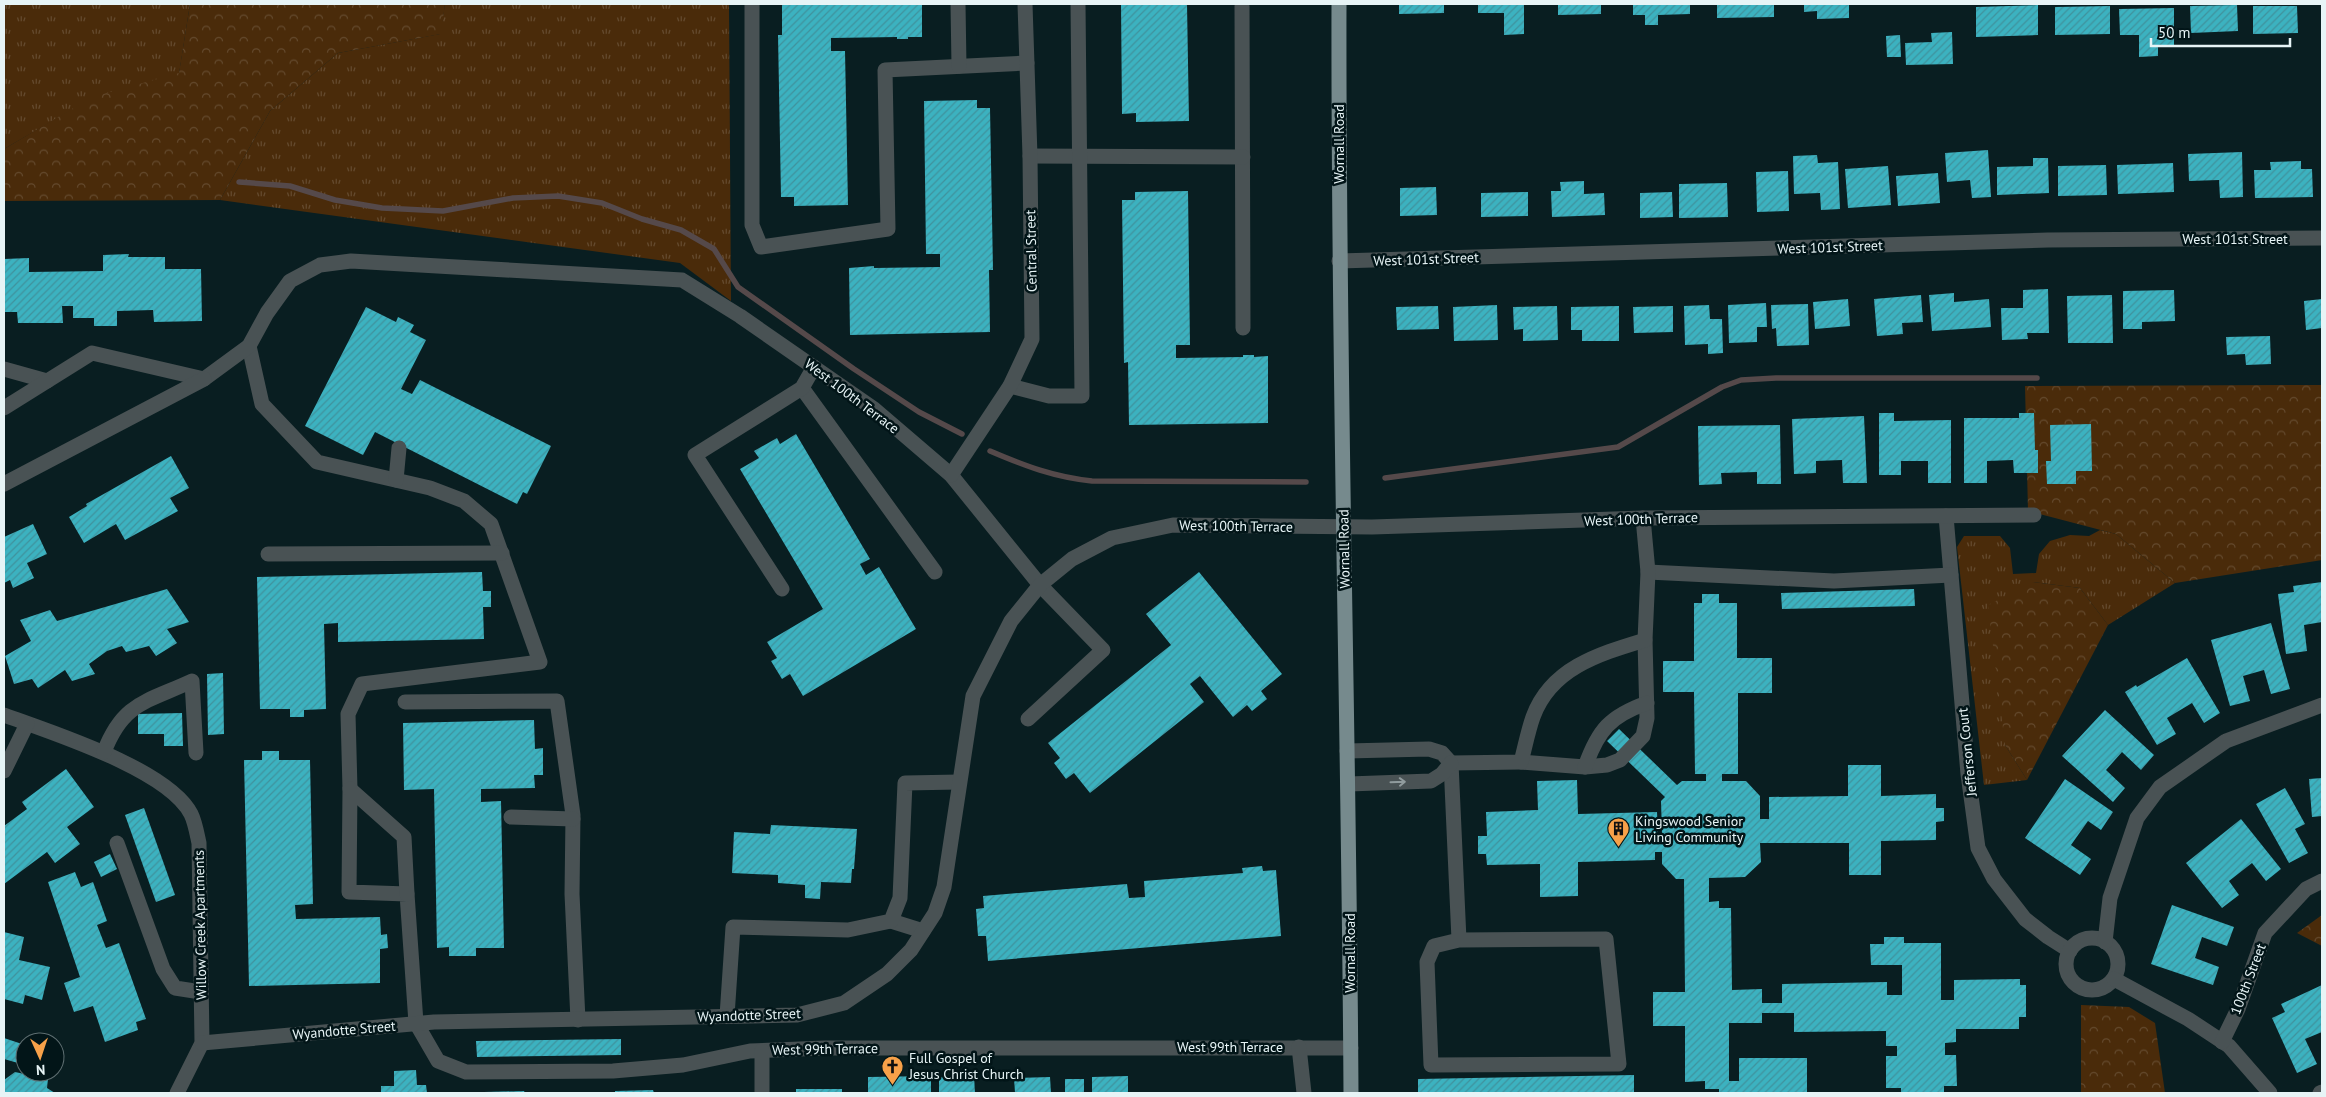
<svg xmlns="http://www.w3.org/2000/svg" width="2326" height="1097" font-family="'PT Sans',sans-serif">
  <style>
    .grass { fill: url(#grass-tufts) }
    .forest { fill: url(#forest-crowns) }
    .lines { fill: none; stroke-linecap: round; stroke-linejoin: round }
    .stream { stroke: #55494a; stroke-width: 5.5 }
    .building { fill: url(#building-hatch) }
    .minor { stroke: #495254; stroke-width: 15 }
    .major { stroke: #768a8d; stroke-width: 15 }
    .oneway { stroke: #909b9d }
    .labels { text-anchor: middle; stroke-width: 5; stroke-linejoin: round; paint-order: stroke }
    .street-label { font-size: 14px; fill: #e7f4f6; stroke: #021518 }
    .poi-label { font-size: 14px; fill: #e7f4f6; stroke: #021518; text-anchor: start }
  </style>
  <defs>
    <pattern id="grass-tufts" width="24" height="20" patternUnits="userSpaceOnUse" patternTransform="scale(1.25)"><rect width="24" height="20" fill="#4a2b0a"/><path d="M3 7l-1-3M5 7V3M7 7l1-3M15 17l-1-3M17 17v-4M19 17l1-3" fill="none" stroke="#644a2e"/></pattern>
    <pattern id="forest-crowns" width="20" height="18" patternUnits="userSpaceOnUse" patternTransform="scale(1.25)"><rect width="20" height="18" fill="#4a2b0a"/><path d="M2 6a3 3 0 1 1 6 0M12 15a3 3 0 1 1 6 0" fill="none" stroke="#644a2e"/></pattern>
    <pattern id="building-hatch" width="6" height="6" patternUnits="userSpaceOnUse" patternTransform="scale(1.25)"><rect width="6" height="6" fill="#3cb2c0"/><path d="M-1 1l2-2M0 6l6-6M5 7l2-2" fill="none" stroke="#3f929d"/></pattern>
  </defs>
  <rect width="100%" height="100%" fill="#091e21"/>
  <g class="grass">
    <path d="M4,4h186l-11,70 -87,24 -88,51z"/>
    <path d="M445,4h284l2,297 -51,-38 -460,-63 50,-89 68,-58 102,-19z"/>
    <path d="M2100,530l16,4 59,49 -67,42 -28,-37 -47,-6 -28,163 22,35 -43,5 -27,-238 7,-11h36l10,12 3,26 23,-1 3,-19 11,-13 20,-6 19,1z"/>
  </g>
  <g class="forest">
    <path d="M190,4h255l-4,30 -103,19 -68,58 -50,89 -216,1v-52l88,-52 87,-24z"/>
    <path d="M2322,385v175l-147,23 -59,-49 -88,-23 -3,-125z"/>
    <path d="M2033,582l47,6 28,37 -81,155 -22,-35 -17,-140z"/>
    <path d="M2322,915v31l-25,-13z"/>
    <path d="M2081,1005l48,2 26,16 10,70h-84z"/>
  </g>
  <g class="lines">
    <g class="stream">
      <path d="M239,182l51,4 45,14 47,8 61,3 70,-13 45,-2 44,7 40,16 39,11 33,19 24,38 116,82 65,43 43,22"/>
      <path d="M990,451c35,15 64,26 102,30l214,1"/>
      <path d="M1385,478l233,-31 104,-60 19,-7 35,-2h261"/>
    </g>
  </g>
  <g class="building">
    <path d="M782,4h140v33h-14v2h-11v-2l-66,1v13h14l3,154 -54,1v-9h-13l-3,-162h4z"/>
    <path d="M1121,4h66l2,117 -53,1v-9l-14,1z"/>
    <path d="M1399,4h45v9l-45,1z"/>
    <path d="M1478,4h46v30l-20,1v-22h-26z"/>
    <path d="M1558,4h43v10l-43,1z"/>
    <path d="M1633,4h57v10l-32,1v10h-13v-10h-12z"/>
    <path d="M1717,4h57v13l-57,1z"/>
    <path d="M1804,4h45v14l-32,1v-8l-13,1z"/>
    <path d="M2038,5v30l-62,2v-30z"/>
    <path d="M2237,5l1,26 -47,2 -1,-27z"/>
    <path d="M2110,6v28l-55,1v-28z"/>
    <path d="M2253,6h44l1,27 -45,1z"/>
    <path d="M2174,8v37l-16,1v10l-19,1v-22h-19l-1,-26z"/>
    <path d="M1952,32l1,32 -47,1 -1,-22 27,-1 -1,-9z"/>
    <path d="M1900,35l1,22h-14l-1,-21z"/>
    <path d="M977,100v8h13l3,162h-4l1,62 -140,3 -1,-67 25,-2v2l66,-1v-13h-14l-2,-153z"/>
    <path d="M1988,150l3,47 -19,1 -2,-18 -23,2 -2,-29z"/>
    <path d="M2242,152l1,45 -23,1 -1,-18 -30,1 -1,-27z"/>
    <path d="M1817,155l1,8 20,-1 2,47 -19,1 -1,-17 -26,1 -1,-38z"/>
    <path d="M2033,158h15l1,35 -52,2v-28l36,-1z"/>
    <path d="M2301,161v8h11l1,28 -58,1 -1,-28h17l-1,-8z"/>
    <path d="M2173,163l1,29 -56,2 -1,-29z"/>
    <path d="M2106,165l1,30 -49,1v-30z"/>
    <path d="M1888,166l3,39 -43,3 -3,-39z"/>
    <path d="M1788,171l1,40 -32,1 -1,-40z"/>
    <path d="M1938,173l2,30 -42,3 -2,-30z"/>
    <path d="M1584,181v13l20,-1 1,22 -53,2 -1,-26h10l-1,-9z"/>
    <path d="M1727,183l1,34 -49,1v-34z"/>
    <path d="M1436,187l1,28 -37,1v-28z"/>
    <path d="M1188,191l2,154h-14v13l67,-1v-2h11v2l14,-1v67l-139,2 -1,-63 -4,1 -2,-163h13v-8z"/>
    <path d="M1528,192v24l-47,1v-24z"/>
    <path d="M1672,192l1,25 -33,1v-25z"/>
    <path d="M129,254l-1,3h37v12h36l1,52 -48,1 -1,-12 -36,1v15h-23v-8h-21v-12h-11l1,17h-45l-1,-11h-13v-53l25,-1v14l74,-1v-16z"/>
    <path d="M2048,289l1,44h-22l1,6 -26,1 -1,-32h22v-18z"/>
    <path d="M2174,290l1,31 -33,1v7h-19v-38z"/>
    <path d="M1954,293v9l35,-3 2,28 -59,4 -3,-36z"/>
    <path d="M1921,295l2,27 -21,1 1,11 -26,2 -3,-37z"/>
    <path d="M2112,295l1,48h-45l-1,-47z"/>
    <path d="M1848,299l2,27 -35,3 -2,-27z"/>
    <path d="M2322,299v29l-16,2 -2,-29z"/>
    <path d="M1766,303l1,24h-10v15l-28,1 -1,-38z"/>
    <path d="M1808,304l1,41 -32,1 -1,-18 -4,1 -1,-24z"/>
    <path d="M1497,305l1,35 -44,1 -1,-34z"/>
    <path d="M1709,305l1,14h12l1,34 -15,1v-10l-23,1 -1,-39z"/>
    <path d="M1438,306l1,23 -42,1 -1,-23z"/>
    <path d="M1557,306l1,34 -35,1v-12l-9,1 -1,-23z"/>
    <path d="M1619,306v35h-37v-11h-11v-23z"/>
    <path d="M1673,306v26l-39,1 -1,-26z"/>
    <path d="M366,307l30,15 2,-5 16,8 -4,7 16,8 -25,49 11,5 8,-14 131,66 -24,48 -4,-2 -6,12 -142,-72 -12,23 -58,-29z"/>
    <path d="M2270,336l1,28 -25,1 -1,-11 -18,1 -1,-18z"/>
    <path d="M1879,413h15v8l57,-1v63h-23v-22h-27v14h-22z"/>
    <path d="M2019,413h15l1,37h3v23h-24l-1,-13 -26,1v22h-23v-65h55z"/>
    <path d="M1864,416l3,67h-24l-1,-23 -26,1v12l-22,1 -2,-55z"/>
    <path d="M2091,424l1,47h-16v13h-29l-1,-23h5l-1,-36z"/>
    <path d="M1780,425l1,59h-24v-12l-36,1 1,11 -23,1 -1,-59z"/>
    <path d="M796,434l74,125 -10,5 6,11 13,-8 37,62 -113,67 -13,-22 -8,5 -11,-18 6,-3 -10,-16 56,-33 -83,-140 19,-11 -5,-7 23,-13 3,6z"/>
    <path d="M171,456l18,32 -19,10 8,13 -53,29 -9,-16 -32,19 -15,-26 18,-11 -1,-2z"/>
    <path d="M33,524l14,30 -20,9 7,15 -21,10 -3,-8 -6,3v-46z"/>
    <path d="M482,572l1,19h8v16h-8l1,32 -146,3v-19l-14,1 2,85 -22,1v7h-14v-8h-30l-3,-132z"/>
    <path d="M1199,572l83,102 -21,17 6,8 -15,12 -5,-6 -14,12 -33,-41 -10,8 14,18 -114,91 -16,-20 -8,6 -12,-16 6,-5 -12,-15 123,-98 -25,-31z"/>
    <path d="M2322,582v40l-18,3 3,26 -21,3 -8,-60 16,-2 -1,-6z"/>
    <path d="M167,589l22,33 -22,7 10,14 -21,13 -7,-10 -23,6 -4,-6 -15,5 -18,13 6,10 -23,7 -7,-11 -27,18 -6,-9 -18,5 -9,-28 26,-15 -11,-21 30,-10 7,11z"/>
    <path d="M1914,589l1,17 -133,3 -1,-16z"/>
    <path d="M1702,594h17v9h18v55h35v35h-34v81h-16v7h24l14,15v23h9v-22l79,-1v-31h33v31l55,-2v14h8v13l-8,1v18l-55,1v34h-32v-32h-89l1,19 -16,15 -36,1v24l10,-1v7h12l1,82 30,-1v14h20v-19l105,-2v13h15v-30h-31l-1,-21h14v-7h20v6h37v57h13v-20l66,-1v6h6v32h-7v12h-63v13l-11,1v12h11l1,31h-13v7h-43v-5h-15v-32h11v-10h-11v-15l-92,1v-19h-32v10h-33v58h10v-23h68v35h-88v-4h-14v-8l-20,1v-56h-32v-34h32l-1,-113h-8l-14,-15v-12h-7v8l-77,2v34l-38,1v-33l-53,1 -1,-11h-8v-18h9l-1,-24 52,-2 -1,-29 40,-1 1,34 79,-2 1,22h4l-1,-33 4,-4 -58,-56 12,-12 58,56 5,-4h24v-7h-11l-1,-82h-31v-31h31v-58h8z"/>
    <path d="M2271,623l19,66 -19,5 -7,-24 -21,6 7,25 -20,5 -19,-66z"/>
    <path d="M2187,658l33,55 -16,10 -12,-20 -25,15 9,16 -19,11 -32,-53 11,-7 1,2z"/>
    <path d="M223,673l1,61 -16,1 -1,-61z"/>
    <path d="M2105,710l49,45 -13,15 -19,-18 -16,18 19,18 -12,14 -51,-46z"/>
    <path d="M182,713l1,33h-19v-12h-26v-20z"/>
    <path d="M534,720l1,29 8,-1v27h-9l1,13 -54,1v13l20,-1 3,147h-28v8h-27v-9l-12,1 -3,-159 -30,1 -1,-67z"/>
    <path d="M262,751h17v9h31l3,144 -18,1 1,14 84,-2 1,18 6,-1 1,14 -8,1v34l-131,3 -5,-226h18z"/>
    <path d="M66,769l28,38 -27,20 13,17 -25,19 -8,-11 -43,32v-58l23,-17 -5,-7z"/>
    <path d="M2322,778v38l-10,1 -3,-38z"/>
    <path d="M2065,779l48,33 -12,18 -13,-9 -17,24 20,14 -11,16 -55,-37z"/>
    <path d="M2285,788l20,36 -10,5 13,24 -19,10 -33,-59z"/>
    <path d="M144,808l31,87 -19,7 -31,-87z"/>
    <path d="M2241,819l40,50 -15,12 -14,-18 -23,18 10,14 -17,13 -36,-45z"/>
    <path d="M771,825l86,4 -3,40h-2l-1,14 -30,-1 -1,17 -15,-1v-13l-27,-2v-8l-46,-2 2,-41 36,2z"/>
    <path d="M110,854l7,15 -16,8 -7,-15z"/>
    <path d="M1262,866l1,5 13,-1 5,66 -293,25 -2,-25h-8l-2,-27 8,-1 -1,-12 144,-12 2,14 16,-1 -1,-16 99,-8 -1,-5z"/>
    <path d="M75,872l6,15 12,-5 14,39 -10,4 9,23 13,-5 27,76 -10,3 2,8 -33,12 -12,-36 -19,6 -10,-29 16,-6 -32,-95z"/>
    <path d="M2172,905l62,22 -7,19 -25,-9 -7,21 24,9 -6,18 -62,-21z"/>
    <path d="M4,932l20,5 -5,23 31,7 -8,33 -17,-5 -2,9 -19,-5z"/>
    <path d="M2322,985v47l-17,7 12,25 -20,9 -25,-55 13,-6 -4,-8z"/>
    <path d="M4,1038l21,7v20l-21,-6z"/>
    <path d="M621,1039v16l-144,2 -1,-16z"/>
    <path d="M416,1070l1,15h9l1,8h-46v-7h13v-15z"/>
    <path d="M15,1072l33,7 -1,9 8,5h-51v-13z"/>
    <path d="M1634,1075v17l-216,1v-14z"/>
    <path d="M931,1076v17h-63v-16z"/>
    <path d="M974,1076l1,17h-36v-16z"/>
    <path d="M1128,1076v17h-36v-16z"/>
    <path d="M1050,1077l1,16h-36l-1,-15z"/>
    <rect x="1065" y="1079" width="19" height="14"/>
    <rect x="796" y="1089" width="46" height="4"/>
    <path d="M653,1090l1,3h-39v-2z"/>
    <path d="M524,1091l1,2h-41v-1z"/>
  </g>
  <g class="lines">
    <g class="minor">
      <path d="M752,4v221l9,22 127,-18 -3,-159 142,-7"/>
      <path d="M958,4l1,62"/>
      <path d="M1242,6l1,322"/>
      <path d="M1030,156l213,1"/>
      <path d="M1339,261l709,-21 274,-2"/>
      <path d="M249,346l13,58 55,58 113,26 34,13 27,23 49,138 -178,22 -14,30 2,75 -1,103 58,2 9,129 22,38 28,11 147,-1 70,-6 67,-14 75,-3h526"/>
      <path d="M4,369l43,12"/>
      <path d="M1010,386l39,10h33l-4,-392"/>
      <path d="M802,388l133,184"/>
      <path d="M4,408l88,-55 112,26 45,-33 18,-33 23,-32 30,-16 31,-4 331,19 58,36 134,93 77,66 89,110 63,65 -75,69"/>
      <path d="M951,475l59,-89 22,-47 -2,-183 -5,-152"/>
      <path d="M396,480l3,-32"/>
      <path d="M4,484l200,-105"/>
      <path d="M1946,516l22,258 10,74 16,31 31,40 23,18 22,14"/>
      <path d="M268,554l234,-1"/>
      <path d="M1648,572l186,9 117,-6"/>
      <path d="M782,589l-87,-134 107,-67 12,-21"/>
      <path d="M405,702l152,-1 16,114 -1,79 6,126"/>
      <path d="M4,715c46,17 164,54 187,99 4,8 6,20 8,29l3,200 -25,50"/>
      <path d="M1347,751l82,-2 13,4 9,10 8,177 -25,6 -7,16 4,103 188,-1 -13,-125 -147,1"/>
      <path d="M104,752c19,-50 43,-50 88,-71l4,72"/>
      <path d="M1521,762l64,5 22,-2 13,-5 23,-24 4,-18 -2,-78"/>
      <path d="M1451,763l70,-1c4,-15 7,-31 12,-45 18,-49 66,-63 112,-77l3,-68 -5,-54"/>
      <path d="M1585,767c13,-37 25,-51 62,-64"/>
      <path d="M4,771l23,-47"/>
      <path d="M1349,784l82,-3 11,-7 9,-11"/>
      <path d="M350,789l54,48 3,57"/>
      <path d="M511,817l62,2"/>
      <path d="M117,843l46,126 12,19 26,4"/>
      <path d="M891,921l32,10"/>
      <circle cx="2092" cy="964" r="26"/>
      <path d="M2105,942l5,-44 27,-80 23,-31 66,-46 96,-36"/>
      <path d="M2114,979l74,40 41,27 41,47"/>
      <path d="M727,1016l6,-89 115,3 43,-9 9,-23 5,-115 54,-1"/>
      <path d="M2222,1042l16,-33 27,-76 41,-44 16,-8"/>
      <path d="M202,1043l232,-21 363,-7 47,-12 43,-29 24,-24 24,-37 9,-26 29,-191 38,-75 29,-36 32,-26 40,-21 61,-13 199,2 271,-9 391,-3"/>
      <path d="M1299,1047l5,46"/>
      <path d="M762,1051v42"/>
      <path d="M2320,1093l2,-1"/>
    </g>
    <path class="major" d="M1339,4c-1,363 10,726 12,1089"/>
  </g>
  <defs><path id="oneway-shaft" d="M-6 0H5M1.5-3L5.5 0L1.5 3" fill="none" stroke-width="1.6" stroke-linecap="round" stroke-linejoin="round" transform="scale(1.25)"/></defs>
  <use class="oneway" href="#oneway-shaft" transform="translate(1398 782) rotate(-2)"/>
  <defs>
    <symbol id="building-pin" viewBox="-11 -11 22 30"><path d="M0 17L-7.5 6A9.5 9.5 0 1 1 7.5 6Z" fill="#f7a149" stroke="#021518"/><path d="M-4-6H4V6H1V3H-1V6H-4ZM-2.5-4.3h1.7v1.8h-1.7ZM.8-4.3h1.7v1.8H.8ZM-2.5-1h1.7V.8h-1.7ZM.8-1h1.7V.8H.8Z" fill="#111"/></symbol>
    <symbol id="church-pin" viewBox="-11 -11 22 30"><path d="M0 17L-7.5 6A9.5 9.5 0 1 1 7.5 6Z" fill="#f7a149" stroke="#021518"/><path d="M-1.2-6h2.4v3.5h3.3v2.4h-3.3V6h-2.4V-.1h-3.3v-2.4h3.3Z" fill="#111"/></symbol>
  </defs>
  <g fill-rule="evenodd">
    <use href="#building-pin" x="1606" y="816" width="25" height="34"/>
    <use href="#church-pin" x="880" y="1054" width="25" height="34"/>
  </g>
  <g class="labels">
    <g class="street-label">
      <text transform="translate(1339 144) rotate(-90)" y="5">Wornall Road</text>
      <text x="2235" y="244">West 101st Street</text>
      <text transform="translate(1830 247) rotate(-2)" y="5">West 101st Street</text>
      <text transform="translate(1031 251) rotate(-91)" y="5">Central Street</text>
      <text transform="translate(1426 259) rotate(-2)" y="5">West 101st Street</text>
      <text transform="translate(852 396) rotate(37)" y="5">West 100th Terrace</text>
      <text transform="translate(1641 519) rotate(-2)" y="5">West 100th Terrace</text>
      <text transform="translate(1236 526) rotate(1)" y="5">West 100th Terrace</text>
      <text transform="translate(1344 549) rotate(-91)" y="5">Wornall Road</text>
      <text transform="translate(1967 752) rotate(-96)" y="5">Jefferson Court</text>
      <text transform="translate(200 925) rotate(-91)" y="5">Willow Creek Apartments</text>
      <text transform="translate(1350 953) rotate(-90)" y="5">Wornall Road</text>
      <text transform="translate(2248 979) rotate(-69)" y="5">100th Street</text>
      <text transform="translate(749 1015) rotate(-2)" y="5">Wyandotte Street</text>
      <text transform="translate(344 1030) rotate(-5)" y="5">Wyandotte Street</text>
      <text x="1230" y="1052">West 99th Terrace</text>
      <text transform="translate(825 1049) rotate(-1)" y="5">West 99th Terrace</text>
    </g>
    <g class="poi-label">
      <text x="1635" y="826">Kingswood Senior<tspan x="1635" dy="16">Living Community</tspan></text>
      <text x="909" y="1063">Full Gospel of<tspan x="909" dy="16">Jesus Christ Church</tspan></text>
    </g>
  </g>
  <rect width="2326" height="1097" fill="none" stroke="#e7f4f6" stroke-width="10"/>
  <g transform="translate(40 1057) rotate(177)"><circle r="24" fill="#021518" stroke="#5e6e71"/>
  <path d="M0-4L9 19L0 12L-9 19Z" fill="#f7a149"/>
  <text y="-8" font-size="14" font-weight="bold" text-anchor="middle" fill="#e7f4f6">N</text>
  </g>
  <path d="M2151 38v8h139v-8" fill="none" stroke="#e7f4f6" stroke-width="2.5"/>
  <text x="2158" y="38" font-size="15" fill="#e7f4f6" stroke="#021518" stroke-width="4" paint-order="stroke">50 m</text>
</svg>
